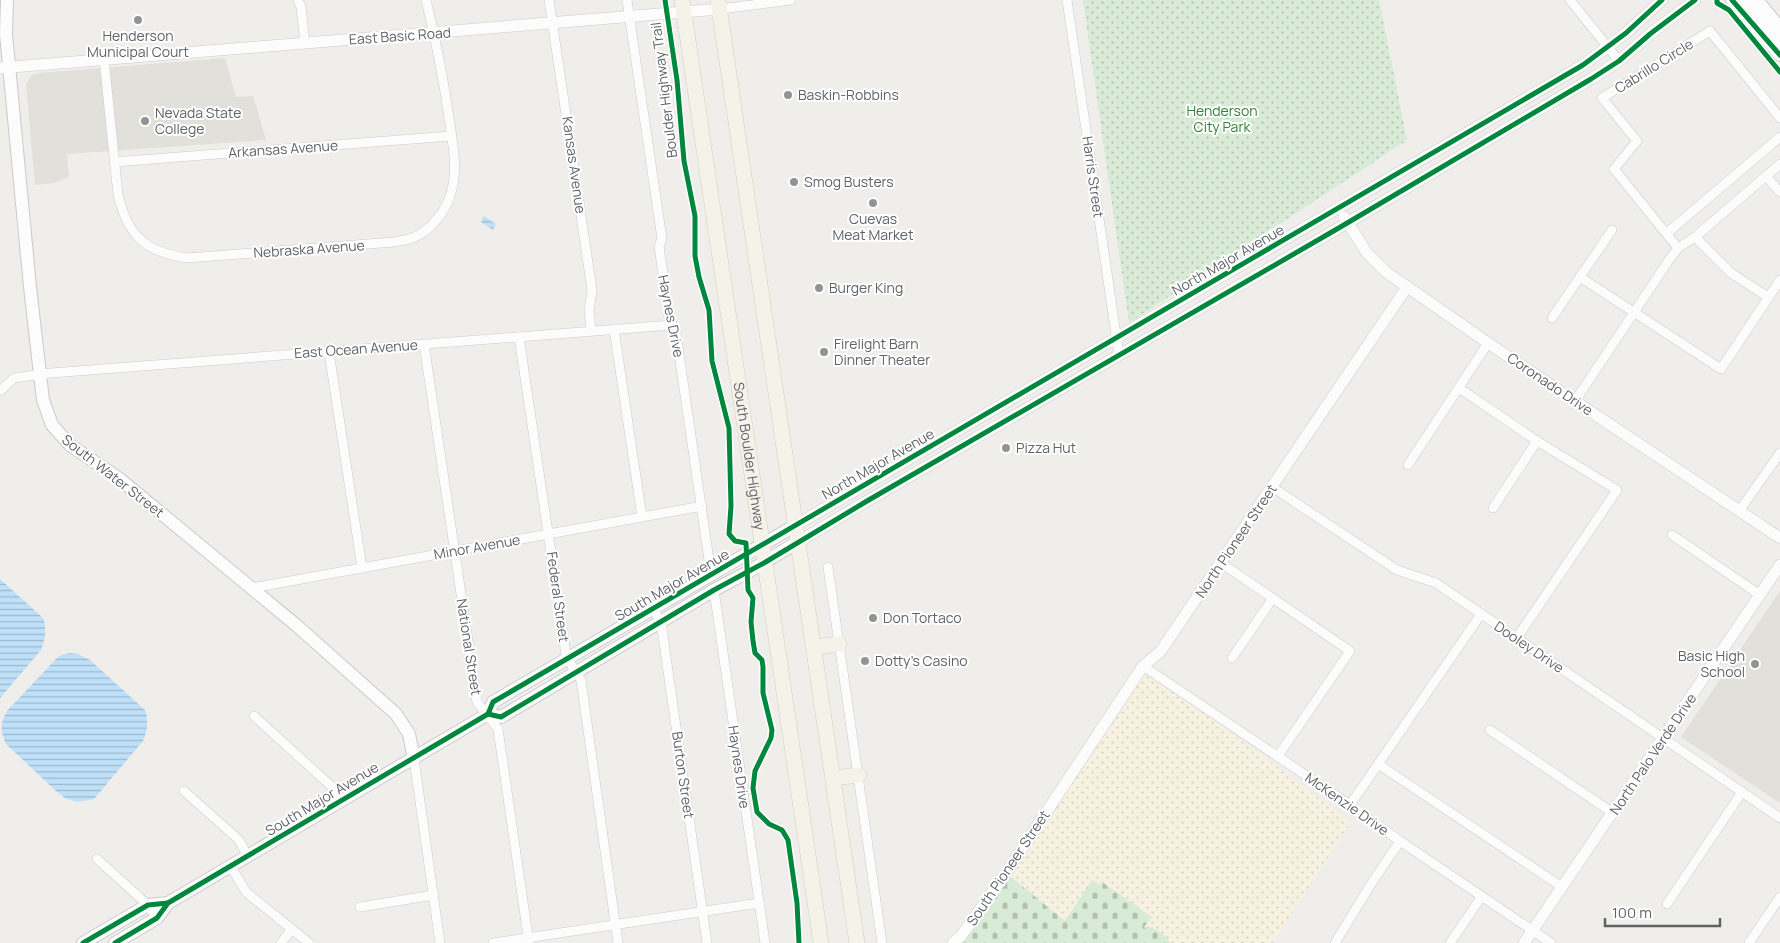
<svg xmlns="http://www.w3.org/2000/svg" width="1780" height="943" font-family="Manrope,sans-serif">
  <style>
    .education { fill: #e2e0da }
    .grass { fill: url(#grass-dots) }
    .sand { fill: url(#sand-dots) }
    .cemetery { fill: url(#cemetery-stones) }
    .water { fill: url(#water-rules) }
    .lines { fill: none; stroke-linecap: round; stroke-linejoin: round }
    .minor-casing { stroke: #cbcccc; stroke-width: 10 }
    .tertiary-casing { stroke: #cbcccc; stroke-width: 12 }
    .secondary-casing { stroke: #cacacb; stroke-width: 14 }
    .primary-casing { stroke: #d7ceb8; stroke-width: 16 }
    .minor { stroke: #fdfcfc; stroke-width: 9 }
    .tertiary { stroke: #fdfcfc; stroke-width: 11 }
    .secondary { stroke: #fdfcfc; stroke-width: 12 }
    .primary { stroke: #f4f2e9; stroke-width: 15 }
    .cycleway-casing { stroke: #fff; stroke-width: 8 }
    .cycleway { stroke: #00873e; stroke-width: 5 }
    .poi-dot { fill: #919496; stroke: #fff; stroke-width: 2 }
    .labels { text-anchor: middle; stroke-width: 4; stroke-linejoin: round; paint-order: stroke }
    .poi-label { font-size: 14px; fill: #5f6368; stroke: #fff; text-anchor: start }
    .street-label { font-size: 14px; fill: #5f6368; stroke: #fff }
    .park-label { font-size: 14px; fill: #348238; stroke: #fff }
  </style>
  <defs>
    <pattern id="grass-dots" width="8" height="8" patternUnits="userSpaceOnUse" patternTransform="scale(1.25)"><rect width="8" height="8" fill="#d8ebd6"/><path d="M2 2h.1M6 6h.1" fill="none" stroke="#b2c2b1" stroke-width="1.8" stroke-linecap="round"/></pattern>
    <pattern id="sand-dots" width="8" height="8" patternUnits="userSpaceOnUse" patternTransform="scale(1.25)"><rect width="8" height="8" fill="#f6f1e1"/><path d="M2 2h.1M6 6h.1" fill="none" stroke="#d5d1c4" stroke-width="1.8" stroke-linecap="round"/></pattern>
    <pattern id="cemetery-stones" width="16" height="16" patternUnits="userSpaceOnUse" patternTransform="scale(1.25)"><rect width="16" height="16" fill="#d8ebd6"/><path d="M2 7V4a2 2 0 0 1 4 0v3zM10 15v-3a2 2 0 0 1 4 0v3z" fill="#b2c2b1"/></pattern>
    <pattern id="water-rules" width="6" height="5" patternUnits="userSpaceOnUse" patternTransform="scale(1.25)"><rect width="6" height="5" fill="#bfe0f9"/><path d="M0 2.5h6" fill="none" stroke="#9eb9cd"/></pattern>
  </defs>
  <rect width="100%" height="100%" fill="#efeeea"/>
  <g class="education">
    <path d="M225,58l11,39 17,-1 13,44 -199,14 2,23 -15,6 -19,2 -9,-101 6,-9 7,-2z"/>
    <path d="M1780,591v212l-99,-66z"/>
  </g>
  <path class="grass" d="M1083,0h296l28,140 -278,183z"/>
  <path class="sand" d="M1143,666l208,156 -78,121h-103l-5,-7 -21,-9 7,-10 -49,-35 -2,3 -8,-4 -27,40 -59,-48z"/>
  <path class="cemetery" d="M1006,873l59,48 27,-41 8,5 2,-3 50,35 -8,10 3,2 5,-2 13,9 5,7h-217z"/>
  <g class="water">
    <path d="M484,216l12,8 -3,6 -12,-8z"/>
    <path d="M0,579l43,39c4,11 2,21 -2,32l-41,48z"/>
    <path d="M70,653l8,1 12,6 55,50c4,11 2,21 -2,31l-49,58 -17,3 -12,-4 -9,-7 -50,-47c-6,-13 -6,-21 1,-33l49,-52 5,-4z"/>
  </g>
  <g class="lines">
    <defs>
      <g id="minor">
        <path d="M298,0l3,7 4,36"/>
        <path d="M549,0l43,290 -3,21 2,20"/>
        <path d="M627,0l35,239 -3,7 10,71 7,16 35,241"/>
        <path d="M1067,0l52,355"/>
        <path d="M1570,0l49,61"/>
        <path d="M720,9l71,-9"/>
        <path d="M104,59l14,136c10,41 27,57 69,63l207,-16c6,-1 13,-2 18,-4 18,-6 34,-27 39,-45 7,-22 2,-47 -1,-69 -6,-42 -14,-83 -24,-124"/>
        <path d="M114,162l337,-26"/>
        <path d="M1767,177l13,15"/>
        <path d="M1667,233l113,-96"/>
        <path d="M1695,237l36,36 37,24"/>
        <path d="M1678,248l-64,-79 23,-28 -35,-43 108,-67 70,87"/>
        <path d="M1580,277l141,92 59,-89"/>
        <path d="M1552,318l60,-88"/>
        <path d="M614,329l28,188"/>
        <path d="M519,337l47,317 9,18 6,8 37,263"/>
        <path d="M424,344l53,358 21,27 31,214"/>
        <path d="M329,352l33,216"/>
        <path d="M1459,388l78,53 80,49 -101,149"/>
        <path d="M0,391l14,-13 37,-5 621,-48"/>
        <path d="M1575,401l94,-141 9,-12 17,-11 85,-73"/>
        <path d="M1408,465l80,-122"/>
        <path d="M1272,487l125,83 39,13 344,235"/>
        <path d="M1493,508l44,-67"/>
        <path d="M1739,511l41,-58"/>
        <path d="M1672,535l88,60"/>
        <path d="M1221,563l129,88 -72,105"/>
        <path d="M828,567l54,376"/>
        <path d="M252,588l450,-82"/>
        <path d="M714,590l51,353"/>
        <path d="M653,609l8,13 46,321"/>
        <path d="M1232,658l41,-60"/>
        <path d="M1143,666l207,139 50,36 151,102"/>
        <path d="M254,716l77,70 8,16"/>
        <path d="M1490,730l123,83"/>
        <path d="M414,759l26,184"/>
        <path d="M1378,764l184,123"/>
        <path d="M184,791l55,49 9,17"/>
        <path d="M1350,805l131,-191"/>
        <path d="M97,859l51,46 9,13"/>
        <path d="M231,867l15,25 63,51"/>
        <path d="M1667,904l75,-112"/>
        <path d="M360,907l74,-12"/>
        <path d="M281,943l11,-14"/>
        <path d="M493,943l266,-40"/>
        <path d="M1335,943l36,-59 29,-43"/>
        <path d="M1450,943l32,-47"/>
        <path d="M1749,943l31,-46"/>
      </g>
      <g id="tertiary">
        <path d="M0,68l720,-59"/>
        <path d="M1344,217l23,36 19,19 102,71 292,195"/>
        <path d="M796,525l787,-460 43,-32 36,-33"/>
        <path d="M798,542l69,-41 470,-272 254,-150 28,-18 31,-27 45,-34"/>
        <path d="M953,943l8,-7 45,-63 137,-207 17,-14 247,-365"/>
        <path d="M1524,943l256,-378"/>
      </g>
      <g id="secondary">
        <path d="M7,0l-1,34 24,253 11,96 2,17 9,25 18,20 51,35 175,145 100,89 13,20 5,25"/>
        <path d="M1732,0l48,55"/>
        <path d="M1745,0l35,41"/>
        <path d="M1757,0l23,28"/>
        <path d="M488,714l13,3 213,-127 34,-18 50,-30"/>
        <path d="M83,943l65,-38 20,-2"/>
        <path d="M115,943l42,-25 11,-15 320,-189 5,-12 303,-177"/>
      </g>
      <g id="primary">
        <path id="s1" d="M682,0l139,943"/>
        <path d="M718,0l139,943"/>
        <path d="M814,647l25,-3"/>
        <path d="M833,778l26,-3"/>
      </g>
    </defs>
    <use href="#minor" class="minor-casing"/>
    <use href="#tertiary" class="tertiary-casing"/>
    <use href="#secondary" class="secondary-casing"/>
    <use href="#primary" class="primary-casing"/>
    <use href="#minor" class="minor"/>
    <use href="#tertiary" class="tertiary"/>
    <use href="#secondary" class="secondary"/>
    <use href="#primary" class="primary"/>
    <defs>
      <g id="cycleway">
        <path d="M665,0l12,80 7,81 11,55v40l4,21 10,33 3,51 17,67 2,78 -2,28 6,7 11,2 2,47 5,8 -2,24 2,19 2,12 7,7 1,7v26l9,37 -1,8 -16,33 -2,17 4,24 12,12 13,6 6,10 9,63 2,40"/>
        <path d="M1717,0v3l12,7 51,62"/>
        <path d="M1732,0l48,55"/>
        <path d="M488,714l13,3 213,-127 50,-27 103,-62 470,-272 254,-150 28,-18 31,-27 45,-34"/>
        <path d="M83,943l65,-38 20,-2"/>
        <path d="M115,943l42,-25 11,-15 320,-189 5,-12 1090,-637 43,-32 36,-33"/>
      </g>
    </defs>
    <use href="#cycleway" class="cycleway-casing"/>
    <use href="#cycleway" class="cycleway"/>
  </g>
  <g class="poi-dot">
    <circle cx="138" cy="20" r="5"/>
    <circle cx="788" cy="95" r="5"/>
    <circle cx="145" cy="121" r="5"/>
    <circle cx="794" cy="182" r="5"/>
    <circle cx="873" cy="203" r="5"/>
    <circle cx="819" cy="288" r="5"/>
    <circle cx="824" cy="352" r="5"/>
    <circle cx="1006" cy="448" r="5"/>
    <circle cx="873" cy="618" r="5"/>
    <circle cx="865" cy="661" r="5"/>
    <circle cx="1755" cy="664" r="5"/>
  </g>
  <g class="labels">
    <g class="poi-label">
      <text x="138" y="41" text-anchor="middle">Henderson<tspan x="138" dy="16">Municipal Court</tspan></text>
      <text x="798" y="100">Baskin-Robbins</text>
      <text x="155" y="118">Nevada State<tspan x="155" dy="16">College</tspan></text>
      <text x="804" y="187">Smog Busters</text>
      <text x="873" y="224" text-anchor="middle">Cuevas<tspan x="873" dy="16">Meat Market</tspan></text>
      <text x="829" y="293">Burger King</text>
      <text x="834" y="349">Firelight Barn<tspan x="834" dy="16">Dinner Theater</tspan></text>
      <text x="1016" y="453">Pizza Hut</text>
      <text x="883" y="623">Don Tortaco</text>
      <text x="1745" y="661" text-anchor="end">Basic High<tspan x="1745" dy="16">School</tspan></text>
      <text x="875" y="666">Dotty's Casino</text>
    </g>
    <g class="street-label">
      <text transform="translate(400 36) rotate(-4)" y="5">East Basic Road</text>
      <text transform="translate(1654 66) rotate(-32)" y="5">Cabrillo Circle</text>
      <text transform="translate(664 90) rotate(-97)" y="5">Boulder Highway Trail</text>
      <text transform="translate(283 149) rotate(-4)" y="5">Arkansas Avenue</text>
      <text transform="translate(574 165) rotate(82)" y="5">Kansas Avenue</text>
      <text transform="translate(1093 177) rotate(82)" y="5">Harris Street</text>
      <text transform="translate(309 249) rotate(-4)" y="5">Nebraska Avenue</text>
      <text transform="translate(1228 260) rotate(-30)" y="5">North Major Avenue</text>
      <text transform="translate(671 316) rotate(79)" y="5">Haynes Drive</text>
      <text transform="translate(356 349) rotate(-4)" y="5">East Ocean Avenue</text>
      <text transform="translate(1550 384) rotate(34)" y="5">Coronado Drive</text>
      <text dy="5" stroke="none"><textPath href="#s1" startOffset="461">South Boulder Highway</textPath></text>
      <text transform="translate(878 464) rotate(-30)" y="5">North Major Avenue</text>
      <text transform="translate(113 476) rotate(38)" y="5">South Water Street</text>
      <text transform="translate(1236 541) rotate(-56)" y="5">North Pioneer Street</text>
      <text transform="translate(477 547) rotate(-10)" y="5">Minor Avenue</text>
      <text transform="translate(672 585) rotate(-30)" y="5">South Major Avenue</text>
      <text transform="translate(558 597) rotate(82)" y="5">Federal Street</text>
      <text transform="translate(469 647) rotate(81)" y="5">National Street</text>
      <text transform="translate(1529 647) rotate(34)" y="5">Dooley Drive</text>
      <text transform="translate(1653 754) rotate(-56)" y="5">North Palo Verde Drive</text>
      <text transform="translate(739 767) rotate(82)" y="5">Haynes Drive</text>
      <text transform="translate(683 775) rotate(82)" y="5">Burton Street</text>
      <text transform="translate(322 799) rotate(-31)" y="5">South Major Avenue</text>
      <text transform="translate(1347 804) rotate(35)" y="5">McKenzie Drive</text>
      <text transform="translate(1008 868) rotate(-56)" y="5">South Pioneer Street</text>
    </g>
    <g class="park-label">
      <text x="1222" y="116">Henderson<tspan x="1222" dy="16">City Park</tspan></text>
    </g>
  </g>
  <path d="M1605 918v8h115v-8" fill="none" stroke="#5f6368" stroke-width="2.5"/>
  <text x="1612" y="918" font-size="15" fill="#5f6368" stroke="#ffffff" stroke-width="4" paint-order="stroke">100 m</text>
</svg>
